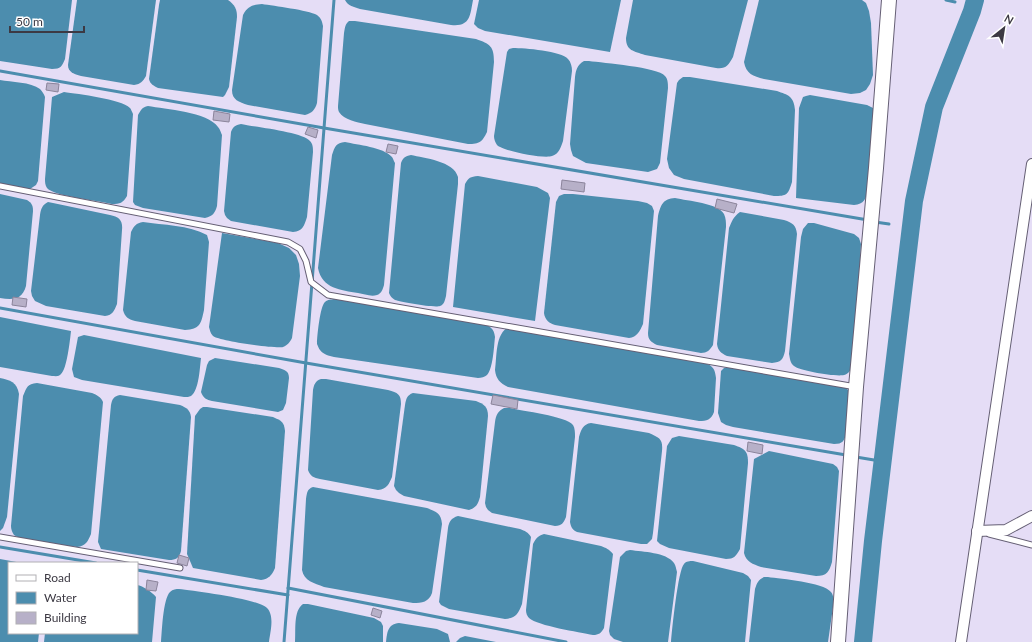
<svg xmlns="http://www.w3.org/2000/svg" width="1032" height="642" font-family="Lato,sans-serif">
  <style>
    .water { fill: #4c8dae }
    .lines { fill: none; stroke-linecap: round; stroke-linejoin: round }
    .stream { stroke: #4c8dae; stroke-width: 3 }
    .river { stroke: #4c8dae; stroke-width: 18 }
    .building { fill: #b7b0c8; stroke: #8b849b }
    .lane-casing { stroke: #655f74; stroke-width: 7 }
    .street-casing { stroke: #655f74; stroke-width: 12 }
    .secondary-casing { stroke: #655f74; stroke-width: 16 }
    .lane { stroke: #fff; stroke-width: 5 }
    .street { stroke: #fff; stroke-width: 10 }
    .secondary { stroke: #fff; stroke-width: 14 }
  </style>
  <rect width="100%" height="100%" fill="#e5ddf6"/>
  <g class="water">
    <path d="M0,0h72l-7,59c-3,7 -4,10 -13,10l-52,-8z"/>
    <path d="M77,0h79l-10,76c-3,5 -5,8 -12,9l-53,-9c-7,-2 -13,-4 -13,-11z"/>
    <path d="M160,0h68c7,5 9,9 9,17l-8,70 -4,8 -2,2 -65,-9c-4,-2 -8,-4 -9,-9l10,-74z"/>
    <path d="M345,0h128c-3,16 -3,27 -22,25l-91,-16c-6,-2 -12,-3 -15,-9z"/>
    <path d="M479,0h142l-11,52 -125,-21 -7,-3 -4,-4z"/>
    <path d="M633,0h115l-15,57c-5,9 -7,12 -17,11l-71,-13c-11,-4 -19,-4 -19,-17z"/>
    <path d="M759,0h103l4,3 3,8 2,12 2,52 -3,9 -4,6 -6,3 -9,1 -87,-15c-11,-3 -18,-5 -20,-17z"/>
    <path d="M262,4c12,2 46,6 55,11 4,3 5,6 6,11l-6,77c-2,7 -5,10 -12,12l-57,-10c-9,-3 -16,-5 -16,-15l11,-75c5,-9 9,-10 19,-11z"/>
    <path d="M349,21h6l121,18c14,5 18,7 18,23l-7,70c-5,10 -7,12 -19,12l-103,-20c-8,-2 -21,-4 -26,-12 -1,-2 -1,-4 -1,-6l6,-73c1,-5 1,-9 5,-12z"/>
    <path d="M513,48c11,0 49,3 55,11 3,3 4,8 4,12l-9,70c-2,6 -4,13 -11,15 -8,3 -49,-5 -55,-11 -2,-3 -3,-6 -3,-9l13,-84 2,-3z"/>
    <path d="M584,61h5c14,2 69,6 76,15 3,3 3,8 3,12l-8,75 -3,6 -9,3 -62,-9 -13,-7 -2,-6 -1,-6 5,-67c1,-7 2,-12 9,-16z"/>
    <path d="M683,77h7l87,14c11,4 17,5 18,19l-3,72c-4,13 -5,14 -18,14l-90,-17 -10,-4 -5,-7 -2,-9 10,-76 2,-3z"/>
    <path d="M0,80c11,2 31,2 40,9 2,2 4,5 5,8l-7,84 -2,4 -6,4 -30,-5z"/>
    <path d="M64,92c14,2 57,7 66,16 1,1 2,4 3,6l-6,82c-4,7 -7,8 -15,8 -12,-3 -59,-8 -65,-16 -2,-3 -2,-6 -2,-9l7,-82z"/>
    <path d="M810,95l57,10 6,3 2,5 -7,77c-2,9 -4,14 -14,15l-58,-7 3,-90 4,-11 3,-1z"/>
    <path d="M148,106c17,3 60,6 70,21 2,2 3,6 4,8l-5,71c-2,7 -4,10 -12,12l-62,-10 -8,-3 -2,-3 5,-87c3,-5 4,-8 10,-9z"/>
    <path d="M241,124c13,3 62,8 69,17 3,3 3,7 3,11l-6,65c-3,9 -4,14 -14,15l-62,-11 -4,-3 -2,-3 -1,-4 7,-79c2,-5 4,-7 10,-8z"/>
    <path d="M345,142c13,3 38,5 47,15 1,1 2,5 3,6l-11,122c-1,4 -3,9 -7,10 -6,2 -13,-1 -19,-2 -17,-3 -36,-4 -40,-25l14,-113c3,-9 4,-12 13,-13z"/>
    <path d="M411,155c13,3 43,6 47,22 0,2 0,4 0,7l-12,112c-1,4 -2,9 -6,10 -6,2 -39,-4 -45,-6 -3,-2 -5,-4 -6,-7l12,-130c2,-5 4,-7 10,-8z"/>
    <path d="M478,176l59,11 11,6 2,5 -15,123 -82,-14 12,-123c4,-7 5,-7 13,-8z"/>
    <path d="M0,194l27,6c5,3 6,6 6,11l-7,75c-4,14 -13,14 -26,12z"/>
    <path d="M564,194h9l65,7 9,2 5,3 2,5 -11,113c-3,7 -6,13 -14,14l-74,-13c-6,-2 -10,-5 -11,-12l12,-111 3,-6z"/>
    <path d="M675,198c13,3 43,5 49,16 2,4 2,9 2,13l-13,118c-3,5 -6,8 -12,8l-44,-8c-6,-3 -9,-5 -9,-12l10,-117c3,-12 5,-17 17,-18z"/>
    <path d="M48,202l5,1 57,12c9,2 13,5 12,15l-5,74c-3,7 -4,11 -12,12l-59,-10 -11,-5 -3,-5 -1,-5 9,-76c1,-6 2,-10 8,-13z"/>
    <path d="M740,212l44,8c9,3 12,5 13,14l-12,117c-2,9 -4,11 -13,12l-45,-7c-6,-3 -9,-5 -10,-12l12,-116c3,-7 4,-11 11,-16z"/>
    <path d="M143,222c20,3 46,3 64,13l2,7 -5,68c-3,14 -4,19 -19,20l-50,-9c-7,-2 -10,-4 -12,-11l8,-78c3,-6 5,-9 12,-10z"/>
    <path d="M808,223h6l40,11 5,4 2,6 -6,117c-2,4 -3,8 -6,11 -1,1 -4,3 -5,3 -8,2 -44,-4 -50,-9 -4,-3 -4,-8 -5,-12l12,-117 2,-8z"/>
    <path d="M222,233l56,10 11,5 7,7 3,9 1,12 -8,62c-2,4 -4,7 -9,9 -7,2 -64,-6 -70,-11 -3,-3 -3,-6 -4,-9z"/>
    <path d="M334,299l148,25c8,2 12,4 13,13 -1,9 -2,32 -8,38 -2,2 -6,3 -9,3l-144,-21c-5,-1 -11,-3 -14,-7 -1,-1 -2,-4 -3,-6 0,-7 3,-38 8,-42 3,-3 6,-2 9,-3z"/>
    <path d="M0,317l71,14c-1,9 -4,38 -10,43 -2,3 -6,2 -9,2l-52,-9z"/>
    <path d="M509,327l196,36c8,3 10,6 11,15l-2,34c-3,8 -7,9 -15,9l-191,-34c-8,-4 -12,-8 -13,-17 2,-13 0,-37 14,-43z"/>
    <path d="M84,335l117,23c-1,8 -2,33 -10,38 -2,1 -4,1 -7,1l-102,-17 -8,-3 -2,-8 6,-32z"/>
    <path d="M215,358l64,10c6,2 10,3 10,10l-3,25 -3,7 -5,2 -66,-11c-5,-1 -9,-3 -11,-9l6,-27 2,-4z"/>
    <path d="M728,367l117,20 3,3 2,4 -3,38c-3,9 -4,12 -13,12l-101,-17 -7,-2 -5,-3 -3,-9 3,-42 3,-3z"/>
    <path d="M0,378c10,2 17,4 19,16l-12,123 -4,11 -3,3z"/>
    <path d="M321,379h5l62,11c10,3 13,4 13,14l-9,73c-3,7 -5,12 -14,13l-58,-11c-6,-1 -10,-3 -12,-9l5,-80c1,-5 2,-9 8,-11z"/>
    <path d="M37,383l55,10c5,2 9,4 11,9l-12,132c-3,7 -5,12 -14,13 -11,-2 -56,-6 -63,-12 -2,-3 -3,-6 -3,-9l12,-130c4,-9 4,-12 14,-13z"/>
    <path d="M413,393l63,8c8,3 12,6 12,15l-8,81c-2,7 -4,11 -11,13l-65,-14 -5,-3 -3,-3 -2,-4 11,-81c1,-6 2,-10 8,-12z"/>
    <path d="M120,395l60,10c7,3 10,5 11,12l-10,134c-2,7 -5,9 -12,9l-68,-11 -3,-7 13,-137c1,-6 3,-9 9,-10z"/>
    <path d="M203,407h4l66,10c9,4 11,5 12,14l-10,137c-3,7 -6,11 -14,12l-68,-12 -6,-14 8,-138 5,-7z"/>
    <path d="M504,408h6c12,3 56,8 63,17 2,3 2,8 2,12l-9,80c-2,5 -4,9 -11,9l-63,-13 -4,-3 -2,-3 -1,-4 10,-81c1,-7 3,-11 9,-14z"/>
    <path d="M591,423l58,10c11,5 14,6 13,18l-9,82 -1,6 -5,5h-6l-64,-12c-4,-2 -6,-4 -7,-10l9,-85c2,-7 4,-13 12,-14z"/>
    <path d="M679,436l55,9c11,4 14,6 14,18l-8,86c-4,7 -6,10 -14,10l-57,-11 -9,-4 -3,-3 10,-95 5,-8z"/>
    <path d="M769,451l64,13 4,3 2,4 -7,91c-3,10 -5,14 -16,14l-55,-9c-8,-3 -15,-5 -17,-14l10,-94z"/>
    <path d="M313,487l114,21c10,4 14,5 15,16l-10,69c-3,9 -10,10 -19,10l-89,-16c-10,-4 -20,-6 -22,-17l4,-71c1,-6 1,-10 7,-12z"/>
    <path d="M458,516l62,13c5,2 8,3 11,8l-9,67c-4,10 -6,14 -17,15l-56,-10 -8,-4 -2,-3 9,-74c1,-6 3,-10 10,-12z"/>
    <path d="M544,534l57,12c5,2 8,3 12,8l-9,74c-3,5 -5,7 -11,7 -14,-3 -55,-9 -64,-17 -2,-2 -3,-5 -3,-8l7,-66c3,-6 5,-8 11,-10z"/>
    <path d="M630,550c13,2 36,2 44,13 2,3 2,6 3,9l-9,70h-45l-9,-3 -4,-4 -1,-4 11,-74 6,-6z"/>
    <path d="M0,559l22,4h-13v70h30l-1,9h-38z"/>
    <path d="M693,561l50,12 5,3 3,4 -6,62h-74c1,-12 7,-72 13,-78 2,-3 6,-3 9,-3z"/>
    <path d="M764,577h4c13,2 55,5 63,15 2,2 2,5 3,8l-6,42h-79l6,-53c2,-6 3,-9 9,-12z"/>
    <path d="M137,585c6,1 15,7 19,12l-4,45h-108l1,-9h92z"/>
    <path d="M179,589c16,2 80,10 88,19 8,8 3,25 2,34h-108c1,-11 2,-43 9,-50 3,-3 6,-3 9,-3z"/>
    <path d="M303,604h5l66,14 7,4 2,4v16h-88c1,-11 -2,-31 8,-38z"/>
    <path d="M399,623l38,6 11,5 2,8h-64c1,-10 2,-18 13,-19z"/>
    <path d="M465,636l31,6h-40l4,-4z"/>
  </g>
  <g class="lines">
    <g class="stream">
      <path d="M946,0l9,2"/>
      <path d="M0,71l324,57 544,92"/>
      <path d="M875,222l14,2"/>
      <path d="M0,308l306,55 540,92"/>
      <path d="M856,457l18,3"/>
      <path d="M0,547l96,16"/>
      <path d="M137,570l151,25"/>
      <path d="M288,588l278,54"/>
      <path d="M284,642l50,-642"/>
    </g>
    <path class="river" d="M863,642l10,-101 41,-340 20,-94 38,-96 3,-11"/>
  </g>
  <g class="building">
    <path d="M47,83l12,1 -1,8 -12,-2z"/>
    <path d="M214,111l16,3 -1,8 -16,-2z"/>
    <path d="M308,127l10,3 -2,8 -11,-4z"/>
    <path d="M388,144l10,2 -2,8 -10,-2z"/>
    <path d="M562,180l23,3 -1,9 -23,-3z"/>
    <path d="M717,199l20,5 -3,9 -19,-5z"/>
    <path d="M13,297l14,2 -1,8 -14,-2z"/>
    <path d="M493,395l25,5 -1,9 -26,-5z"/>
    <path d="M748,442l15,3 -1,9 -15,-3z"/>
    <path d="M179,555l10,3 -2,8 -10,-3z"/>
    <path d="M147,580l11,2 -2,9 -10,-1z"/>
    <path d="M373,608l9,3 -2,7 -9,-3z"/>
  </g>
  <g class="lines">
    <defs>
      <g id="lane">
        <path d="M0,186l288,56 12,7 6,12 5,21 17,13 528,92"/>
        <path d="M989,534l43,11"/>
        <path d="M0,537l180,31"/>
      </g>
      <g id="street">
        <path d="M977,531l29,-1 26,-14"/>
        <path d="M961,642l71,-478"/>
      </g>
      <path id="secondary" d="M838,642l18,-255 20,-219 13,-168"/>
    </defs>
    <use href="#lane" class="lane-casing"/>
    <use href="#street" class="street-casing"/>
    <use href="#secondary" class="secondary-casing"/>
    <use href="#lane" class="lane"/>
    <use href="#street" class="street"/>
    <use href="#secondary" class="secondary"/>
  </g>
  <rect x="8" y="562" width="130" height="72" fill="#ffffff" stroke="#b1b0b4"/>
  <rect x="16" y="575" width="20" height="6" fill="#ffffff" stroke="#b1b0b4"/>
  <text x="44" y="582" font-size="12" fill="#3c3943">Road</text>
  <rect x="16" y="592" width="20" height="12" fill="#4c8dae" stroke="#b1b0b4"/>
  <text x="44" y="602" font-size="12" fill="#3c3943">Water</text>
  <rect x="16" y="612" width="20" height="12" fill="#b7b0c8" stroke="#b1b0b4"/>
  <text x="44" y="622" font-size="12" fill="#3c3943">Building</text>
  <g transform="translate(1004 28) rotate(30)" stroke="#ffffff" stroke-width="3" paint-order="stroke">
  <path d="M0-3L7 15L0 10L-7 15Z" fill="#3c3943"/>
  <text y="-6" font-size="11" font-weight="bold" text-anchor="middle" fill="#3c3943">N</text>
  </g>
  <path d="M10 26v6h74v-6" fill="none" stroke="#3c3943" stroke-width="2"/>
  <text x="16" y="26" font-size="12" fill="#3c3943" stroke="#ffffff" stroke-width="3" paint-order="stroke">50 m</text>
</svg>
